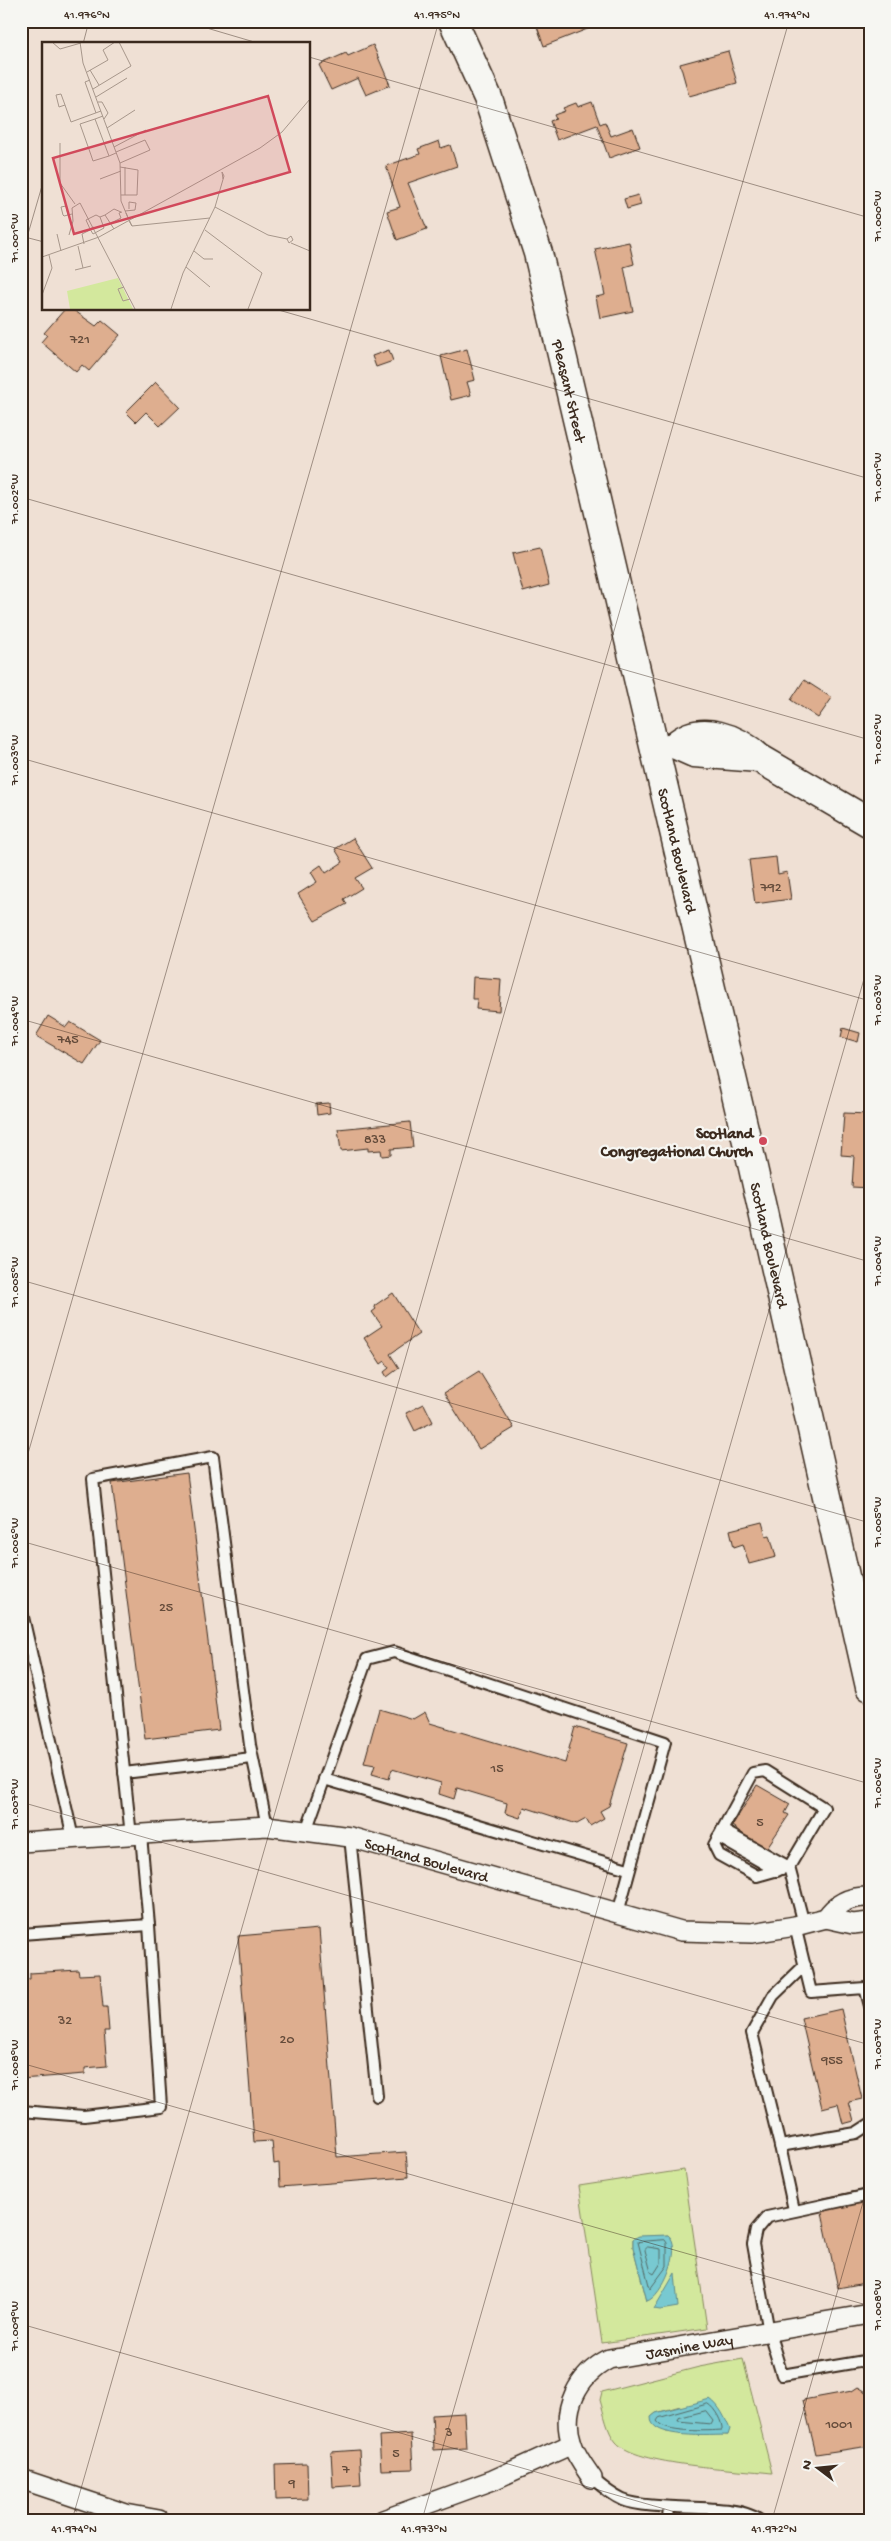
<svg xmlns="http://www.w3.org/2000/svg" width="891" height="2541" font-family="'Gochi Hand',sans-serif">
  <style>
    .green { fill: #d3e89d; stroke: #87895e; fill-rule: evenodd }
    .water { fill: #78c9d1; stroke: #608989 }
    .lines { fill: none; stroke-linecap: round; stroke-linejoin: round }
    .shore { stroke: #536a66; stroke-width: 1 }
    .building { fill: #deae8f; stroke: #3b2a1e }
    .service-casing { stroke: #3b2a1e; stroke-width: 14 }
    .minor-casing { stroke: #3b2a1e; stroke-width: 22 }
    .secondary-casing { stroke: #3b2a1e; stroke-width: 31 }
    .service { stroke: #f6f6f2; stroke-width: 10 }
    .minor { stroke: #f6f6f2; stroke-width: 19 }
    .secondary { stroke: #f6f6f2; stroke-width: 28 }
    .ticks { fill: none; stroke: #3b2a1e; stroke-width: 1; stroke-opacity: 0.45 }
    .poi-dot { fill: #d1495b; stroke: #f6f6f2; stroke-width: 2 }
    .labels { text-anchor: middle; stroke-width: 4.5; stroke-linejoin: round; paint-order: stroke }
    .number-label { font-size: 14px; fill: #644b3a }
    .street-label { font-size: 16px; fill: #3b2a1e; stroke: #f6f6f2 }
    .poi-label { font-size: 16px; font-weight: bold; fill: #3b2a1e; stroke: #f6f6f2; text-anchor: end }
    .inset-road { fill: none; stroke: #a7978b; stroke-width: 1 }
    .view { fill: #d1495b; fill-opacity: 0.15; stroke: #d1495b; stroke-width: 2.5 }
    .inset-edge { fill: none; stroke: #3b2a1e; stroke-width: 2.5 }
    .neatline { fill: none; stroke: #3b2a1e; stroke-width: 2 }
    .ticks-label { font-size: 12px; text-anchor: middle; fill: #3b2a1e }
  </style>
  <rect width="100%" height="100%" fill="#efe0d4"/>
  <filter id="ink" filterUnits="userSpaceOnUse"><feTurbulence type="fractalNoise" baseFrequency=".02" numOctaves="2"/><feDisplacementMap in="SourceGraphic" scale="10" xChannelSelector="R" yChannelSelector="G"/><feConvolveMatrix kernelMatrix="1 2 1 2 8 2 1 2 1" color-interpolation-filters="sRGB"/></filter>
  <g filter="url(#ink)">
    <g class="green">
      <path d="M684,2170l23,158 -105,15 -23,-157zM668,2235l-21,66 -14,-54v-8z"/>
      <path d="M743,2359l29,114c-33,-4 -136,-7 -156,-31 -9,-10 -12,-29 -16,-42l2,-8 97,-25zM680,2406l48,29 -62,-3 -15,-15 5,-4z"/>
    </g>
    <g class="water">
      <path d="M668,2235c16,11 -6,62 -21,66l-14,-54v-8l6,-3z"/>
      <path d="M675,2273l3,34 -18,3 -6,-1z"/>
      <path d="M710,2399c10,7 15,19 20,30l-2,6c-15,0 -79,5 -77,-18l5,-4z"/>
    </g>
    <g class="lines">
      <g class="shore">
        <path d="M665,2240l2,3v23l-17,23 -12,-47z"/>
        <path d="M648,2247l13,2v14l-7,11 -3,-2 -6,-22z"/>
        <path d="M708,2404c7,4 15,19 14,26 -14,1 -58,3 -65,-9l2,-3z"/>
        <path d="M706,2411l7,9 -2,4 -33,-3 1,-3z"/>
      </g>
    </g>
    <g class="building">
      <path d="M535,21h52l3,7 -46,18z"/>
      <path d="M373,45l17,40 -24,10 -8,-17 -27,12 -12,-25 27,-12 2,3z"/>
      <path d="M728,51l9,32 -48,13 -9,-32z"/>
      <path d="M592,102l8,22 5,-2 6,14 22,-8 7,19 -31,11 -12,-33 -40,15 -7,-19 6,-2 -2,-4 11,-4 -2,-3 13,-5 2,4z"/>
      <path d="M439,141l2,7 9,-3 7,21 -49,17 19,46 -30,11 -10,-29 13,-4 -14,-41 34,-12 -2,-5z"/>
      <path d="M638,195l3,10 -14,4 -3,-10z"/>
      <path d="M629,242l5,22 -10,3 9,44 -33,7 -4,-21 9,-2 -10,-46z"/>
      <path d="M65,309h7l24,17 6,-6 18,15 -31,36 -7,-6 -6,7 -35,-30 6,-7 -3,-2z"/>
      <path d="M467,349l8,31 -8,2 4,13 -20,5 -10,-44z"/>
      <path d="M389,350l4,11 -17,6 -4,-11z"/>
      <path d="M156,382l24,25 -20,19 -14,-14 -10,10 -10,-10z"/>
      <path d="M540,547l9,38 -26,7 -10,-39z"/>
      <path d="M804,680l28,18 -14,20 -27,-18z"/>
      <path d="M353,838l19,30 -17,10 7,10 -18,11 3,5 -32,17 -17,-27 19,-12 -6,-10 10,-7 5,8 17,-11 -8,-13z"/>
      <path d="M776,857l2,17 9,-2 4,27 -36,5 -6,-44z"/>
      <path d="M473,977l28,2 -2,32 -23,-2 1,-10h-5z"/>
      <path d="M48,1016l18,11 4,-5 30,18 -16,24 -48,-28z"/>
      <path d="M843,1028l17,5 -2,9 -17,-5z"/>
      <path d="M329,1103l1,10 -13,2 -1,-11z"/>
      <path d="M844,1113l25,1 -2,23h3v51l-18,-1 2,-31 -13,-1z"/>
      <path d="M410,1122l3,25 -22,2v6l-9,1 -1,-6 -13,1v-3l-27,3 -3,-22z"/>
      <path d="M393,1293l26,41 -29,20 9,14 -12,9 -3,-5 5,-4 -4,-7 -4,3 -17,-26 18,-12 -10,-14 4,-3 -2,-3z"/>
      <path d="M479,1371l35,57 -35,21 -35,-56z"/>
      <path d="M424,1404l9,18 -18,9 -9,-18z"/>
      <path d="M187,1473l32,257 -74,9 -33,-256z"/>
      <path d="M762,1522l4,14 4,-1 6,22 -27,7 -6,-20 -9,3 -4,-17z"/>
      <path d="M379,1709l34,10 12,-7 5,11 135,40 10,-36 53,16 -19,63 -9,5 4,7 -14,8 -4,-7 -9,5 -53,-17 -4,11 -15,-5 2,-10 -50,-15 -3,11 -15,-5 2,-11 -49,-14 -3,10 -17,-5 3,-9 -11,-2z"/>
      <path d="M757,1785l33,19 -5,9 4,2 -34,50 -22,-13 10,-18 -11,-8z"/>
      <path d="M319,1929l18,228 69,-5 2,25 -128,10 -1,-24 -5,1 -2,-23 -18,1 -16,-206z"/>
      <path d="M78,1970l1,5 21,-1 3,33h4l2,24h-5l3,35 -22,2v6l-64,5v-100h9v-6z"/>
      <path d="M841,2009l21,90 -13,3 5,19 -11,3 -5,-20 -16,4 -21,-90z"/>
      <path d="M870,2188v94l-32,6 -19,-89z"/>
      <path d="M858,2387l12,7v52l-54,8 -13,-54 49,-9z"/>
      <path d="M464,2413l2,35 -32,2 -2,-35z"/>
      <path d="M411,2434l2,35 -32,1 -2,-34z"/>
      <path d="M359,2450l2,35 -28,2 -2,-35z"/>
      <path d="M307,2464l1,35 -32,1 -1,-35z"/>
    </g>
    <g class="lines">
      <defs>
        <g id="service">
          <path d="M21,1608l52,230"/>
          <path d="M124,1773l128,-15"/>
          <path d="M324,1779l304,90"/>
          <path d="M722,1830l67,37"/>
          <path d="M306,1831l61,-172 27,-7 271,90 -47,171"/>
          <path d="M131,1836l-38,-357 120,-22 37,288 17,81"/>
          <path d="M350,1837l27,259"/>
          <path d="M718,1837l59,34"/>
          <path d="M789,1867l-32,9 -38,-21 -5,-10 39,-72 12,-2 59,37 -35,59 15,57"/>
          <path d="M795,1926l16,66 54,-4 5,18"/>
          <path d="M21,1934l128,-9 -8,-90"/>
          <path d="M805,1965l-32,31 -21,37 28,113 76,-13 14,-9"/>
          <path d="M21,2111l63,5 77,-9 -12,-182"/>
          <path d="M780,2146l14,64"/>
          <path d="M870,2195l-103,22 -11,13 -3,14 16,88 13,43 88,-15"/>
          <path d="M592,2478c9,8 20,17 31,22 34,13 113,1 136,20"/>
          <path d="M668,2520l1,-13"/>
        </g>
        <g id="minor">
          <path id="s1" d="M21,1842l246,-16 83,11 331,94 71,2 43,-7 31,-8"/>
          <path d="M870,1897c-19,-1 -34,6 -44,21l27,6 17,-2"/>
          <path id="s2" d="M592,2478c-7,-10 -16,-22 -20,-34 -12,-35 6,-69 37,-85l261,-45"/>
          <path d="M21,2479l105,35 33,6"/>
          <path d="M383,2520l110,-40 79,-36"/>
        </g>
        <g id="secondary">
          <path id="s3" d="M453,21l35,77 50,155 211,897 121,537"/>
          <path d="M759,758l-65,-5 -18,-8c25,-22 61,-7 83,13l111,65"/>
        </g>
      </defs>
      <use href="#service" class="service-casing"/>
      <use href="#minor" class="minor-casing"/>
      <use href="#secondary" class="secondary-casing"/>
      <use href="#service" class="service"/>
      <use href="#minor" class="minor"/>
      <use href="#secondary" class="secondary"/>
    </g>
  </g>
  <path class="ticks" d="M183,21l78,23M83,44l6,-23M309,57l561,161M21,236l23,6M21,258l23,-79M275,309l595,170M21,497l849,243M21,758l849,243M21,1019l849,243M21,1280l849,243M21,1478l418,-1457M21,1541l849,243M21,1802l849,243M21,2063l849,243M21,2324l682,196M72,2520l717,-2499M422,2520l448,-1562M772,2520l98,-342"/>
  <circle class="poi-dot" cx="763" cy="1141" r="5"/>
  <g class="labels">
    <g class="number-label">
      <text x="80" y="343">721</text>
      <text x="771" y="891">792</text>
      <text x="68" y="1043">745</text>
      <text x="375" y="1143">833</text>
      <text x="166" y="1611">25</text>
      <text x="497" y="1772">15</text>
      <text x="760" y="1826">5</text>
      <text x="65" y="2024">32</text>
      <text x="287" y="2043">20</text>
      <text x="832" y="2064">955</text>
      <text x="839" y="2428">1001</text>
      <text x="449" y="2436">3</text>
      <text x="396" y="2457">5</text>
      <text x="346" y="2473">7</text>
      <text x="292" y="2487">9</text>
    </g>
    <g class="street-label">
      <text dy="6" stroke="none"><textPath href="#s3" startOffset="389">Pleasant Street</textPath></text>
      <text dy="6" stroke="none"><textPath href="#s3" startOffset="861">Scotland Boulevard</textPath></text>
      <text dy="6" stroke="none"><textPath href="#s3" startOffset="1266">Scotland Boulevard</textPath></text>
      <text dy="6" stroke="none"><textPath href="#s1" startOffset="410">Scotland Boulevard</textPath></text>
      <text dy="6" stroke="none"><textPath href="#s2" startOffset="222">Jasmine Way</textPath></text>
    </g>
    <g class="poi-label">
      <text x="753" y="1138">Scotland<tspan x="753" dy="18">Congregational Church</tspan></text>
    </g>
  </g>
  <g transform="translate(42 42)">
    <rect width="268" height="268" fill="#efe0d4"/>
    <path d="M76,236l15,31h-63l-3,-18z" fill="#d3e89d"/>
    <path class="inset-road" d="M10,0l8,7 21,-6M38,0l3,21 37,100 1,38 5,12M48,28l9,15M45,30l21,-12 -5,-10 12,-8M48,38l-5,2 11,31M51,47l38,-23 -12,-24M54,55l31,-19M56,60h4l6,11 -4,6M23,63l-6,2 -3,-12 5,-1 4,11 6,17 30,-11M61,74l-8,3 14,37 7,-3M53,77l-15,5 11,31 2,6 16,-5M65,86l28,-18M18,101v40l15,21M72,105l32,-17M74,110l29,-12 5,10 -30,13M78,125l18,3 -1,25h-16M58,137l21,-8M83,153v-28M173,165l53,28 19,4 4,-3 2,4 -4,3 -2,-4M83,169l10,-1 1,-7 -7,-1v7M26,173l-2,-9 -5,1 2,8 1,1 8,-2M86,176l-2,-5 6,13 -3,-5M69,181l10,-5 -2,-5 3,-1M90,184l78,-8M52,185l-4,2 -4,-9 10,-5 4,2 5,-2M48,187l3,5 11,-6 -4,-11M72,187l-9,-14 9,-6 7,3M163,188l57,43 -14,36M15,192l4,17M27,193l4,-14 -1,-13 8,-5 55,106M249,201l19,8M42,202l-2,-10 8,-4M36,204l5,22M152,209l10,8h9M0,215l57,-20 161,-89 22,-16 28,-33M144,225l24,20M33,228l16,-4M82,245l-6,2 5,12 7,-2M0,253l10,-27 -3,-13M129,267l12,-36 32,-66 9,-31 -2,-4 1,7"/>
    <path class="view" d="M226,54l22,76 -216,62 -21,-76z"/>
    <rect width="268" height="268" class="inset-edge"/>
  </g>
  <rect width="891" height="2541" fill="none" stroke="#f6f6f2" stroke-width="55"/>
  <g transform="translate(818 2468) rotate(286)" stroke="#f6f6f2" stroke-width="4" paint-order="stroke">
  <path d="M0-4L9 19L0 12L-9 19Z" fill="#3b2a1e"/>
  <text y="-8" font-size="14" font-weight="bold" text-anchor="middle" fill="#3b2a1e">N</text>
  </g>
  <rect x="28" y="28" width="836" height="2486" class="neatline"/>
  <g class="ticks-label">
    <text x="87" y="18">41.976°N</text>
    <text x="437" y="18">41.975°N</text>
    <text x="787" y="18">41.974°N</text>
    <text transform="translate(877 216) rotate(-90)" y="4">71.000°W</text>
    <text transform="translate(14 238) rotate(-90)" y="4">71.001°W</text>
    <text transform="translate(877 477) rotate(-90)" y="4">71.001°W</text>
    <text transform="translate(14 499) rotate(-90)" y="4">71.002°W</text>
    <text transform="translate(877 739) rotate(-90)" y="4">71.002°W</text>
    <text transform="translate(14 760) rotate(-90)" y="4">71.003°W</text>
    <text transform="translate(877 1000) rotate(-90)" y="4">71.003°W</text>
    <text transform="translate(14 1021) rotate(-90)" y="4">71.004°W</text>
    <text transform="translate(877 1261) rotate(-90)" y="4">71.004°W</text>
    <text transform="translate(14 1282) rotate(-90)" y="4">71.005°W</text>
    <text transform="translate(877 1522) rotate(-90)" y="4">71.005°W</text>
    <text transform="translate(14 1543) rotate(-90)" y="4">71.006°W</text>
    <text transform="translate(877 1783) rotate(-90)" y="4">71.006°W</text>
    <text transform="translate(14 1804) rotate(-90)" y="4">71.007°W</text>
    <text transform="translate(877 2044) rotate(-90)" y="4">71.007°W</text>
    <text transform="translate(14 2065) rotate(-90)" y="4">71.008°W</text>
    <text transform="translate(877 2305) rotate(-90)" y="4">71.008°W</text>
    <text transform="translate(14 2326) rotate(-90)" y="4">71.009°W</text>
    <text x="74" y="2532">41.974°N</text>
    <text x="424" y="2532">41.973°N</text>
    <text x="774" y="2532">41.972°N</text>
  </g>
</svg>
